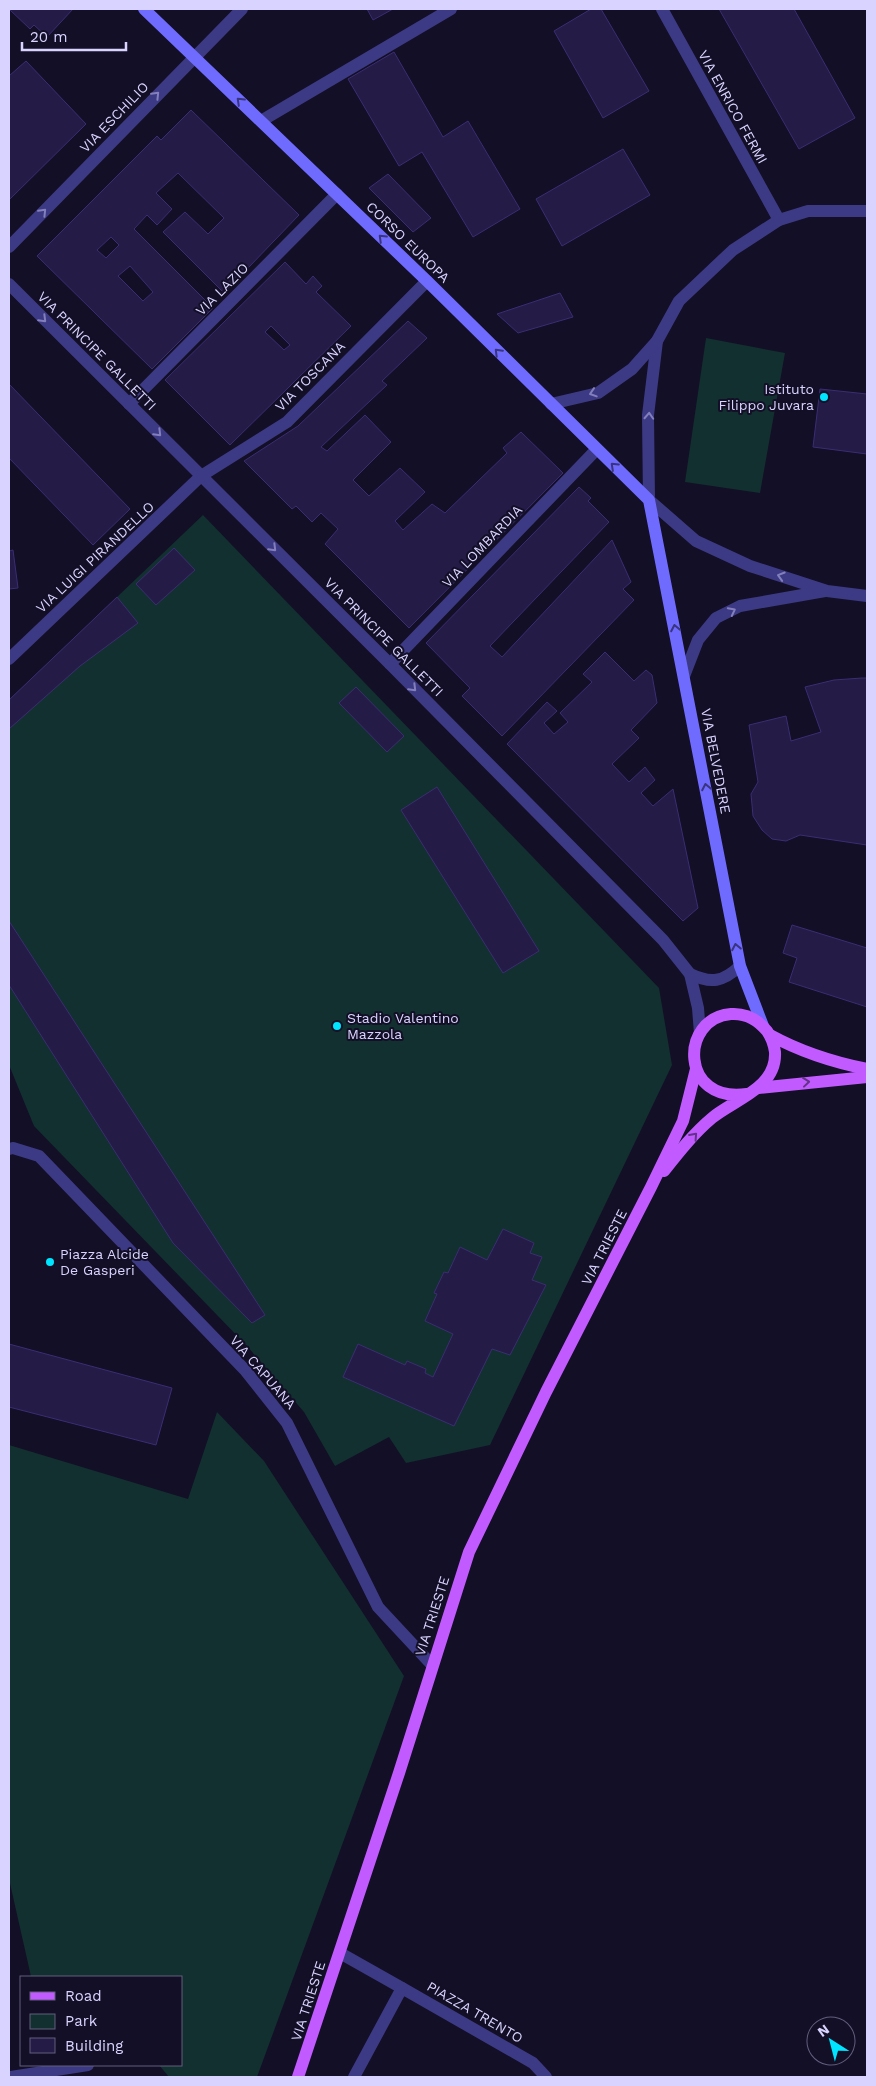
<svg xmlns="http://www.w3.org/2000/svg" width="876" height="2086" font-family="'Work Sans',sans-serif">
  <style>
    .green { fill: #12302f }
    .building { fill: #241b47; stroke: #3b2d73; fill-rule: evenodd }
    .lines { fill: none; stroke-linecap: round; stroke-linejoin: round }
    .street { stroke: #3d3a85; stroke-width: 12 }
    .secondary { stroke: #6f6bff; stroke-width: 12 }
    .primary { stroke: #c25bff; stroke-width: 12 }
    .oneway { stroke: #837fbc }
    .oneway2 { stroke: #38347d }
    .oneway3 { stroke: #623188 }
    .poi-dot { fill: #00e5ff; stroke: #130f26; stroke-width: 2 }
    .labels { text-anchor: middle; stroke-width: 4; stroke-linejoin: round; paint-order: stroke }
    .street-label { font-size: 14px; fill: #d9d4ff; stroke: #130f26 }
    .poi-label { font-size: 14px; fill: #d9d4ff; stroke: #130f26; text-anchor: start }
  </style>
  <rect width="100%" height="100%" fill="#130f26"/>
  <g class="green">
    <path d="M706,338l79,15 -25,140 -75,-11z"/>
    <path d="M203,515l456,473 13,77 -182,380 -84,18 -17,-26 -54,29 -31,-54 -57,-66 -213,-220 -25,-61v-365z"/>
    <path d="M217,1412l47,49 140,215 -147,401h-88l-10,-12h22v-88h-150l-1,-5 -21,-93v-434l179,54z"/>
  </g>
  <g class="building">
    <path d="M9,9h64l-26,28 -13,-12 -4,4z"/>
    <path d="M367,9h26l-20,11z"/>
    <path d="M591,9h10l48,82 -46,27 -49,-87z"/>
    <path d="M719,9h75l61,109 -56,31z"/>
    <path d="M394,52l49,85 25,-16 52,88 -47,28 -51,-85 -23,14 -51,-87z"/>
    <path d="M26,61l60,63 -77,76v-124z"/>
    <path d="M191,110l108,105 -75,78 -61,-61 22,-20 23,22 16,-16 -46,-45 -22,20 16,16 -15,16 -10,-10 -13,14 79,79 -61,61 -115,-113 120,-120 4,4zM111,237l8,8 -13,13 -9,-8zM130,266l23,26 -10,9 -25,-25z"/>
    <path d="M623,149l27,46 -88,51 -26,-47z"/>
    <path d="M388,174l43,44 -18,14 -44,-44z"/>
    <path d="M285,262l21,22 7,-8 9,10 -6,6 35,34 -121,119 -65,-65zM271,326l19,19 -6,5 -19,-18z"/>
    <path d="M560,293l13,24 -55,16 -21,-19z"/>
    <path d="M408,321l19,17 -45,43 5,4 -66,62 6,4 38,-36 26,27 -38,38 16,16 31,-28 25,24 -30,29 8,9 29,-26 13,9 62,-60 -4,-5 18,-16 42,41 -154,155 -84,-84 13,-15 -17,-16 -9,9 -16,-16 -4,3 -48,-48 54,-35z"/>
    <path d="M9,384l121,125 -37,36 -84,-87z"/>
    <path d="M820,389l47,5v60l-54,-7z"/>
    <path d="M579,487l12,11 -3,3 21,21 -119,124 12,11 110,-117 19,42 -8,7 11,11 -132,136 -40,-40 8,-8 -44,-45z"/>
    <path d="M174,548l21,22 -39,35 -20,-21z"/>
    <path d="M13,550l5,38 -9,1v-38z"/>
    <path d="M117,597l21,26 -58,43 -71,63v-29z"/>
    <path d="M605,652l29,29 12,-11 6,5 5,28 -26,27 8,8 -27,26 17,18 16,-15 10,13 -14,13 12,13 20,-17 25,119 -15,13 -176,-177 40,-42 10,9 -13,12 10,11 14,-12 -8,-9 32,-31 -9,-8z"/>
    <path d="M862,678h5v167l-67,-10 -14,6 -14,-2 -10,-9 -9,-14 -2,-22 7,-12 -9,-57 37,-9 5,25 30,-9 -16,-45 29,-7z"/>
    <path d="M356,687l48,49 -17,16 -48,-49z"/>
    <path d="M437,787l102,164 -36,22 -102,-163z"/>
    <path d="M9,921l256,394 -13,8 -79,-80 -164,-258z"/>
    <path d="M792,925l75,23v59l-78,-25 8,-24 -14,-5z"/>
    <path d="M503,1229l31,14 -4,10 12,4 -10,23 14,5 -36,70 -18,-6 -38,77 -111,-49 15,-33 47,21 2,-4 19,8 -1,4 8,4 20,-43 -28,-13 12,-27 -3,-1 10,-21 4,1 12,-26 27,13z"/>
    <path d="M9,1344l163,44 -16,57 -147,-38z"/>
  </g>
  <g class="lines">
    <g class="street">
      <path d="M662,9l117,211"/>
      <path d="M261,121l190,-112"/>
      <path d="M9,247l233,-238"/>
      <path d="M9,284l381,380 273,276 27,34 8,34 2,25"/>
      <path d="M657,341l-9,74 1,85 47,41 54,25 77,25 40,5"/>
      <path d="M129,404l208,-210"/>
      <path d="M551,404l47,-11 34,-24 25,-28 22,-40 54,-51 46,-30 29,-9h59"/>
      <path d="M9,659l192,-183 86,-54 140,-141"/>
      <path d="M390,664l206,-214"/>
      <path d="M684,676l14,-36 18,-22 24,-12 85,-15"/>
      <path d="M690,974c21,10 33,8 50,-8"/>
      <path d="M9,1149l4,-1 26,8 206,214 42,53 91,184 54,58"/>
      <path d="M340,1953l62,35"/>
      <path d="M11,2077l77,-12"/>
      <path d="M354,2077l48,-89 131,75 13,14"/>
    </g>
    <path class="secondary" d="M144,9l283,272 222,219 91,466 23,60"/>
    <g class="primary">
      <path d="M770,1035c31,17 62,27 97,34"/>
      <path d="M758,1088l109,-11"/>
      <path d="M664,1171c15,-19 30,-38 48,-53 23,-19 65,-30 63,-66 -1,-7 -3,-14 -8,-21 -9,-11 -21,-18 -36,-17 -52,4 -51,90 16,80"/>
      <path d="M298,2077l101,-304 70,-221 77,-160 105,-205 32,-66 13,-52"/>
    </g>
  </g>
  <defs><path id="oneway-chevron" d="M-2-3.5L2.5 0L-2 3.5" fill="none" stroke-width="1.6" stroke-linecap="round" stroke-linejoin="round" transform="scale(1.25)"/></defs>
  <g class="oneway">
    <use href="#oneway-chevron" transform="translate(156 95) rotate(-46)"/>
    <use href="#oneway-chevron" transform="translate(43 212) rotate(-46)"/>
    <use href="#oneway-chevron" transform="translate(43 319) rotate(45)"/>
    <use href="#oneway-chevron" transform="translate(593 393) rotate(162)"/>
    <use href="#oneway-chevron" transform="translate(649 416) rotate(-87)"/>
    <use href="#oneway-chevron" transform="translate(158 433) rotate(45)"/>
    <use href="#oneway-chevron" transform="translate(273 548) rotate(45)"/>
    <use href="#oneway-chevron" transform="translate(781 576) rotate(-163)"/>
    <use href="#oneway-chevron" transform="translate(732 611) rotate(-27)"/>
    <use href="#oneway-chevron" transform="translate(413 688) rotate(45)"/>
  </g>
  <g class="oneway2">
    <use href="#oneway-chevron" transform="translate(240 101) rotate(-136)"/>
    <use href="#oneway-chevron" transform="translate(382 238) rotate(-136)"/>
    <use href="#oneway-chevron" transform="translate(498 352) rotate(-135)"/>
    <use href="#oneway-chevron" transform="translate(614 466) rotate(-137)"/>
    <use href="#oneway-chevron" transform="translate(675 628) rotate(-101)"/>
    <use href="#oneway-chevron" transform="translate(706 787) rotate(-101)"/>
    <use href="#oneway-chevron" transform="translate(736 947) rotate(-101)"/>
  </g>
  <g class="oneway3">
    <use href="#oneway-chevron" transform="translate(806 1082) rotate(-6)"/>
    <use href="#oneway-chevron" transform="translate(694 1136) rotate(-48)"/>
  </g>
  <g class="poi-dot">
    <circle cx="824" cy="397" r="5"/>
    <circle cx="337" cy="1026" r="5"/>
    <circle cx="50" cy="1262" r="5"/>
  </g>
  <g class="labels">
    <g class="street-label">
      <text transform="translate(733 107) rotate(61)" y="5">VIA ENRICO FERMI</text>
      <text transform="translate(114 117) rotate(-46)" y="5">VIA ESCHILIO</text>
      <text transform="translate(408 242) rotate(44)" y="5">CORSO EUROPA</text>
      <text transform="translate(222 289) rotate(-45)" y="5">VIA LAZIO</text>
      <text transform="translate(97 351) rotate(45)" y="5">VIA PRINCIPE GALLETTI</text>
      <text transform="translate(310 376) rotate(-45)" y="5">VIA TOSCANA</text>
      <text transform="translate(482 546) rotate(-46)" y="5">VIA LOMBARDIA</text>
      <text transform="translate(95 557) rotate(-43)" y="5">VIA LUIGI PIRANDELLO</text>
      <text transform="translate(384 637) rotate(45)" y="5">VIA PRINCIPE GALLETTI</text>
      <text transform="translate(716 761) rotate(79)" y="5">VIA BELVEDERE</text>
      <text transform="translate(604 1247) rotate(-63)" y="5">VIA TRIESTE</text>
      <text transform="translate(263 1372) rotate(49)" y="5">VIA CAPUANA</text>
      <text transform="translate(432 1616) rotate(-72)" y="5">VIA TRIESTE</text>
      <text transform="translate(308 2001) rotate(-72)" y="5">VIA TRIESTE</text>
      <text transform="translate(475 2012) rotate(30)" y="5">PIAZZA TRENTO</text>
    </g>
    <g class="poi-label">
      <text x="814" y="394" text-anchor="end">Istituto<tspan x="814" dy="16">Filippo Juvara</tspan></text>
      <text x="347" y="1023">Stadio Valentino<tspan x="347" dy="16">Mazzola</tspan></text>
      <text x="60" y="1259">Piazza Alcide<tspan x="60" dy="16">De Gasperi</tspan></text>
    </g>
  </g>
  <rect width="876" height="2086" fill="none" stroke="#d9d4ff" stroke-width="20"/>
  <rect x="20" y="1976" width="162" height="90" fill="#130f26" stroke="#625e7d"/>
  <rect x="30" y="1992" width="25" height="8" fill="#c25bff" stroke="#625e7d"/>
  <text x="65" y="2001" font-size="15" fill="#d9d4ff">Road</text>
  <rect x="30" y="2014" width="25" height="15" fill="#12302f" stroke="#625e7d"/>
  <text x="65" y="2026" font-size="15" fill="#d9d4ff">Park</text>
  <rect x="30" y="2038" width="25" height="15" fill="#241b47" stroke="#625e7d"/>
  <text x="65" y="2051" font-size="15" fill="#d9d4ff">Building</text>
  <g transform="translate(831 2041) rotate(324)"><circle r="24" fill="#130f26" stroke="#625e7d"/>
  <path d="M0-4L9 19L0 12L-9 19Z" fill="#00e5ff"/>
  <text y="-8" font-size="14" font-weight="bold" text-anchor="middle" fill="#d9d4ff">N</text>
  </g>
  <path d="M22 42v8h104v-8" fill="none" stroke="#d9d4ff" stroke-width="2.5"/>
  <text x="30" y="42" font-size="15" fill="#d9d4ff" stroke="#130f26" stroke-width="4" paint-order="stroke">20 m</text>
</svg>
